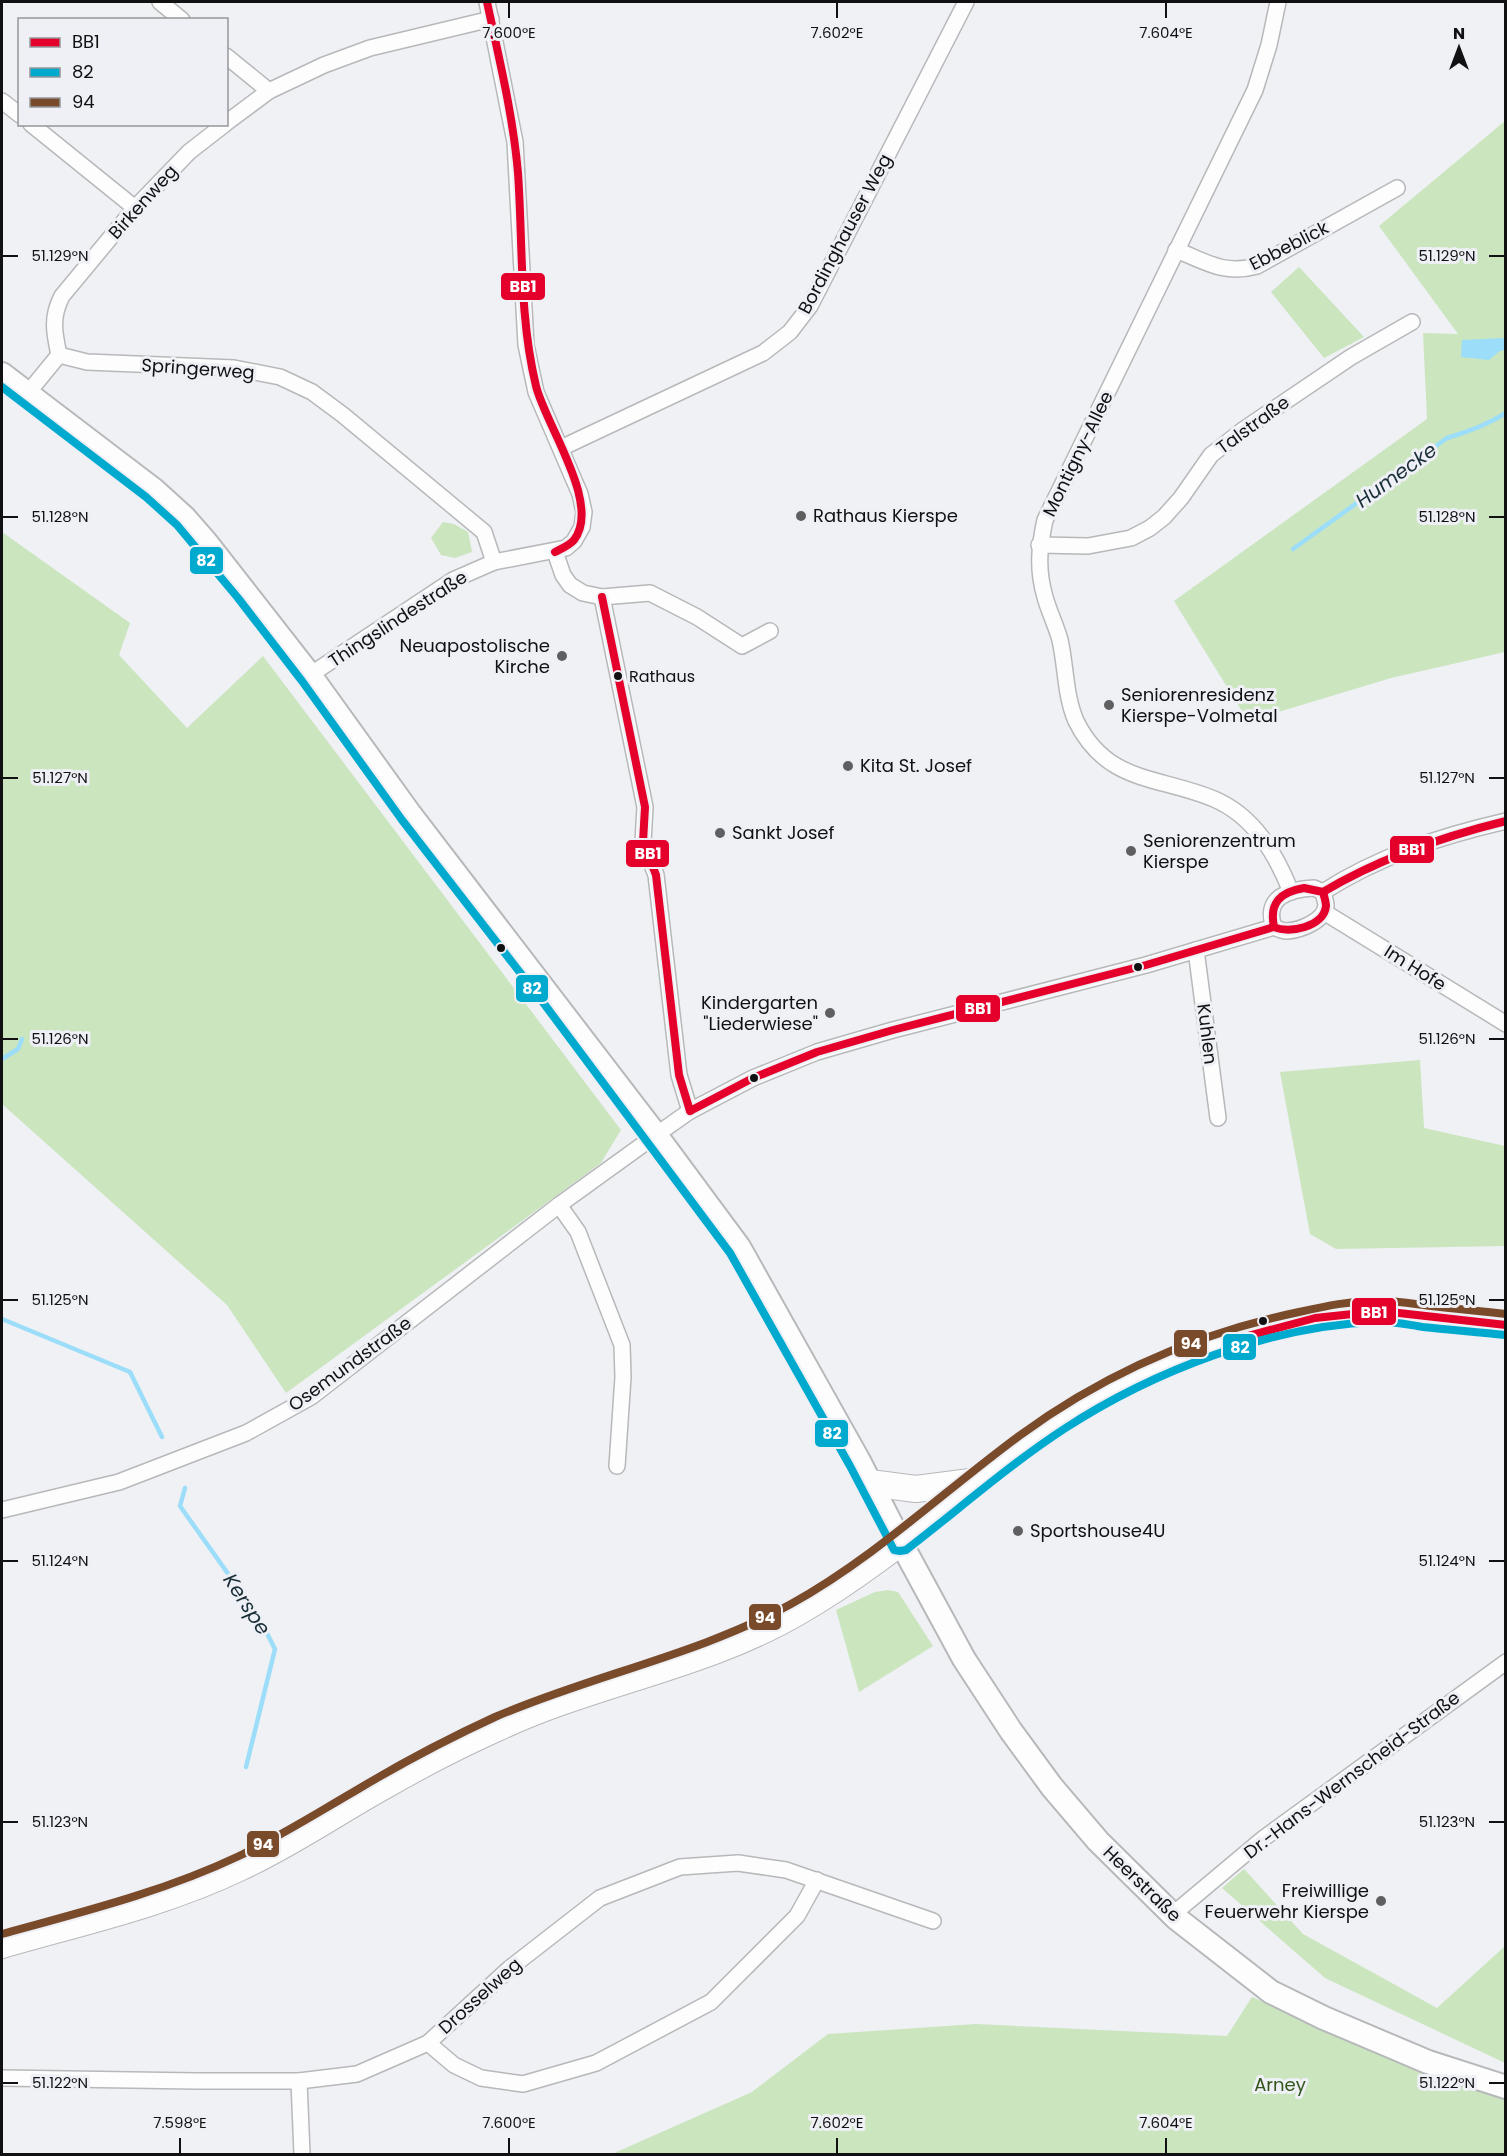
<svg xmlns="http://www.w3.org/2000/svg" width="1507" height="2156" font-family="Poppins,sans-serif">
  <style>
    .green { fill: #cbe5bf }
    .water { fill: #9cddf9 }
    .lines { fill: none; stroke-linecap: round; stroke-linejoin: round }
    .stream { stroke: #9cddf9; stroke-width: 4.5 }
    .street-casing { stroke: #b7b8ba; stroke-width: 18 }
    .secondary-casing { stroke: #b7b8ba; stroke-width: 26 }
    .primary-casing { stroke: #b7b8ba; stroke-width: 28 }
    .street { stroke: #fdfdfd; stroke-width: 15 }
    .secondary { stroke: #fdfdfd; stroke-width: 22 }
    .primary { stroke: #fdfdfd; stroke-width: 26 }
    .bus-1-casing { stroke: #eef0f5; stroke-width: 12 }
    .bus-2-casing { stroke: #eef0f5; stroke-width: 12 }
    .bus-3-casing { stroke: #eef0f5; stroke-width: 12 }
    .bus-1 { stroke: #e4002b; stroke-width: 8 }
    .bus-2 { stroke: #00a9ce; stroke-width: 8 }
    .bus-3 { stroke: #7a4b2a; stroke-width: 8 }
    .ticks { fill: none; stroke: #111113; stroke-width: 2 }
    .poi-dot { fill: #5f5f62; stroke: #eef0f5; stroke-width: 2 }
    .bus-dot { fill: #111113; stroke: #eef0f5; stroke-width: 2 }
    .labels { text-anchor: middle; stroke-width: 6; stroke-linejoin: round; paint-order: stroke }
    .bus-label { font-size: 16px; fill: #111113; stroke: #eef0f5; text-anchor: start }
    .street-label { font-size: 18px; fill: #111113; stroke: #eef0f5 }
    .poi-label { font-size: 18px; fill: #111113; stroke: #eef0f5; text-anchor: start }
    .park-label { font-size: 18px; fill: #31551a; stroke: #eef0f5 }
    .water-label { font-size: 20px; font-style: italic; fill: #1a2f38; stroke: #eef0f5 }
    .ticks-label { font-size: 15px; text-anchor: middle; fill: #111113; stroke: #eef0f5; stroke-width: 6; stroke-linejoin: round; paint-order: stroke }
    .line-badge { stroke: #eef0f5; stroke-width: 2 }
    .badge-label { font-size: 16px; text-anchor: middle; font-weight: bold; fill: #fff }
  </style>
  <rect width="100%" height="100%" fill="#eff1f4"/>
  <g class="green">
    <path d="M1505,121v531l-114,26 -143,43 -74,-120 253,-182 -4,-86 35,1 -79,-108z"/>
    <path d="M1299,267l65,70 -40,21 -53,-66z"/>
    <path d="M443,522l11,2 14,8 4,20 -17,6 -14,-3 -10,-17z"/>
    <path d="M2,532l128,91 -11,32 68,73 76,-72 358,474 -20,33 -315,230 -59,-88 -225,-201z"/>
    <path d="M1420,1060l4,68 81,18v100l-169,3 -26,-15 -30,-162z"/>
    <path d="M888,1590l10,2 35,54 -74,46 -23,-82 39,-18z"/>
    <path d="M1244,1869l59,65 134,74 68,-62v117l-180,-85 -103,-90z"/>
    <path d="M1252,1997l253,103v54h-893l140,-62 76,-58 148,-10 251,12z"/>
  </g>
  <path class="water" d="M1505,338v12l-5,1 -11,9 -28,-3 1,-17z"/>
  <g class="lines">
    <g class="stream">
      <path d="M1293,549l154,-111c21,-6 40,-13 59,-25"/>
      <path d="M2,1059l16,-10 4,-10"/>
      <path d="M2,1319l128,53 32,65"/>
      <path d="M185,1488l-5,18 78,110 17,33 -29,118"/>
    </g>
    <defs>
      <g id="street">
        <path d="M160,2l22,18"/>
        <path d="M1278,2l-9,43 -14,45 -210,430c-6,27 -8,50 0,77 4,15 11,28 15,43 6,26 5,56 16,81 31,63 83,55 138,78 40,17 62,55 77,93"/>
        <path d="M226,56l43,35"/>
        <path d="M2,101l18,14"/>
        <path d="M226,123l43,-32 55,-26 46,-17 121,-29"/>
        <path d="M31,124l104,84"/>
        <path d="M1176,250c31,12 47,25 81,16l140,-78"/>
        <path d="M59,355c-5,-23 -8,-38 3,-59l73,-88 54,-56 36,-28"/>
        <path d="M27,394l32,-39 28,7 147,6 46,9 32,15 31,23 141,117 10,30"/>
        <path d="M561,448l202,-95 27,-21 20,-26 156,-304"/>
        <path d="M1039,545l49,1 43,-8 19,-10 14,-11 17,-19 30,-43 32,-25 108,-73 61,-35"/>
        <path d="M555,552l8,23 7,10 13,8 19,4 48,-4 47,24 45,29 28,-15"/>
        <path d="M602,597l43,210 -2,35 13,33 23,200 11,36"/>
        <path d="M310,675l143,-95 41,-18 72,-14 8,-7 8,-14 2,-15 -4,-18 -44,-102 -10,-47 -11,-203 -28,-140"/>
        <path d="M1314,888l9,4c1,5 3,10 3,14 -2,15 -25,24 -39,25 -4,0 -9,-2 -13,-4 -11,-30 16,-38 40,-39z"/>
        <path d="M1323,892c56,-36 118,-56 183,-71"/>
        <path d="M1324,912l182,112"/>
        <path d="M1196,950l22,168"/>
        <path d="M559,1205l19,27 44,113 1,32 -6,89"/>
        <path d="M2,1510l117,-28 127,-49 65,-36 248,-192 97,-70 34,-24 63,-33 64,-26 76,-22 253,-65 128,-38"/>
        <path d="M1172,1915l92,-77 242,-176"/>
        <path d="M428,2043l26,22 27,13 42,6 73,-21 115,-61 86,-86 20,-36"/>
        <path d="M2,2078l194,3h103l58,-7 71,-31 82,-75 90,-70 80,-31 58,-4 48,7 147,51"/>
        <path d="M299,2081l3,73"/>
      </g>
      <path id="secondary" d="M2,374l151,115 32,29 21,24 104,133 100,139 246,321 83,112 120,214 41,80 64,118 47,72 41,56 46,54 78,77 95,74 53,26 104,44 78,25"/>
      <g id="primary">
        <path d="M870,1483l46,6 62,-8"/>
        <path d="M2,1945c79,-23 162,-41 237,-77 48,-22 92,-52 138,-78 38,-22 78,-43 118,-61 99,-47 209,-62 303,-117 82,-47 153,-112 228,-168 77,-57 164,-95 256,-118 32,-7 66,-15 99,-15 14,1 28,3 42,5 27,3 55,5 83,9"/>
      </g>
    </defs>
    <use href="#street" class="street-casing"/>
    <use href="#secondary" class="secondary-casing"/>
    <use href="#primary" class="primary-casing"/>
    <use href="#street" class="street"/>
    <use href="#secondary" class="secondary"/>
    <use href="#primary" class="primary"/>
    <defs>
      <g id="bus-1">
        <path d="M487,2c12,56 26,113 31,171 5,71 1,143 18,213 9,38 66,118 38,154 -4,5 -13,9 -19,12"/>
        <path d="M602,597l43,210 -2,35 13,33 23,200 11,36"/>
        <path d="M1304,888l19,4c1,4 3,10 3,14 -2,21 -37,28 -52,21 -5,-24 6,-35 30,-39z"/>
        <path d="M1323,892c57,-34 118,-55 183,-71"/>
        <path d="M690,1111l63,-33 64,-26 76,-22 253,-65 128,-38"/>
        <path d="M1244,1337l71,-19 66,-7 125,14"/>
      </g>
      <path id="bus-2" d="M2,387l144,110 31,28 61,73 64,83 100,139 140,181 188,252 120,213 44,84 6,1 6,-1c52,-40 103,-85 158,-121 89,-58 208,-104 314,-107 16,-1 31,3 45,5 27,3 55,5 82,8"/>
      <path id="bus-3" d="M2,1934c80,-22 161,-42 237,-78 40,-19 78,-43 116,-65 45,-27 92,-52 140,-74 97,-42 203,-62 296,-113 83,-46 152,-112 228,-168 83,-61 179,-103 280,-124 27,-6 55,-12 82,-11 17,0 33,3 50,5 25,3 50,5 75,8"/>
    </defs>
    <use href="#bus-1" class="bus-1-casing"/>
    <use href="#bus-2" class="bus-2-casing"/>
    <use href="#bus-3" class="bus-3-casing"/>
    <use href="#bus-1" class="bus-1"/>
    <use href="#bus-2" class="bus-2"/>
    <use href="#bus-3" class="bus-3"/>
  </g>
  <path class="ticks" d="M509,3v15M837,3v15M1166,3v15M3,256h15M1489,256h15M3,517h15M1489,517h15M3,778h15M1489,778h15M3,1039h15M1489,1039h15M3,1300h15M1489,1300h15M3,1561h15M1489,1561h15M3,1822h15M1489,1822h15M3,2083h15M1489,2083h15M180,2138v15M509,2138v15M837,2138v15M1166,2138v15"/>
  <g class="poi-dot">
    <circle cx="801" cy="516" r="6"/>
    <circle cx="562" cy="656" r="6"/>
    <circle cx="1109" cy="705" r="6"/>
    <circle cx="848" cy="766" r="6"/>
    <circle cx="720" cy="833" r="6"/>
    <circle cx="1131" cy="851" r="6"/>
    <circle cx="830" cy="1013" r="6"/>
    <circle cx="1018" cy="1531" r="6"/>
    <circle cx="1381" cy="1901" r="6"/>
  </g>
  <g class="bus-dot">
    <circle cx="618" cy="676" r="5"/>
    <circle cx="501" cy="948" r="5"/>
    <circle cx="1138" cy="967" r="5"/>
    <circle cx="754" cy="1078" r="5"/>
    <circle cx="1263" cy="1321" r="5"/>
  </g>
  <g class="labels">
    <g class="bus-label">
      <text x="629" y="682">Rathaus</text>
    </g>
    <g class="street-label">
      <text transform="translate(143 202) rotate(-48)" y="6">Birkenweg</text>
      <text transform="translate(845 234) rotate(-62)" y="6">Bordinghauser Weg</text>
      <text transform="translate(1289 246) rotate(-27)" y="6">Ebbeblick</text>
      <text transform="translate(198 369) rotate(4)" y="6">Springerweg</text>
      <text transform="translate(1253 425) rotate(-36)" y="6">Talstraße</text>
      <text transform="translate(1078 454) rotate(-64)" y="6">Montigny-Allee</text>
      <text transform="translate(398 619) rotate(-33)" y="6">Thingslindestraße</text>
      <text transform="translate(1415 968) rotate(32)" y="6">Im Hofe</text>
      <text transform="translate(1207 1034) rotate(83)" y="6">Kuhlen</text>
      <text transform="translate(350 1364) rotate(-36)" y="6">Osemundstraße</text>
      <text transform="translate(1352 1775) rotate(-37)" y="6">Dr.-Hans-Wernscheid-Straße</text>
      <text transform="translate(1142 1884) rotate(44)" y="6">Heerstraße</text>
      <text transform="translate(480 1996) rotate(-42)" y="6">Drosselweg</text>
    </g>
    <g class="poi-label">
      <text x="813" y="522">Rathaus Kierspe</text>
      <text x="550" y="652" text-anchor="end">Neuapostolische<tspan x="550" dy="21">Kirche</tspan></text>
      <text x="1121" y="701">Seniorenresidenz<tspan x="1121" dy="21">Kierspe-Volmetal</tspan></text>
      <text x="860" y="772">Kita St. Josef</text>
      <text x="732" y="839">Sankt Josef</text>
      <text x="1143" y="847">Seniorenzentrum<tspan x="1143" dy="21">Kierspe</tspan></text>
      <text x="818" y="1009" text-anchor="end">Kindergarten<tspan x="818" dy="21">"Liederwiese"</tspan></text>
      <text x="1030" y="1537">Sportshouse4U</text>
      <text x="1369" y="1897" text-anchor="end">Freiwillige<tspan x="1369" dy="21">Feuerwehr Kierspe</tspan></text>
    </g>
    <g class="park-label">
      <text x="1280" y="2091">Arney</text>
    </g>
    <g class="water-label">
      <text transform="translate(1396 475) rotate(-36)" y="7">Humecke</text>
      <text transform="translate(247 1604) rotate(57)" y="7">Kerspe</text>
    </g>
  </g>
  <g class="ticks-label">
    <text x="509" y="38">7.600°E</text>
    <text x="837" y="38">7.602°E</text>
    <text x="1166" y="38">7.604°E</text>
    <text x="60" y="261">51.129°N</text>
    <text x="1447" y="261">51.129°N</text>
    <text x="60" y="522">51.128°N</text>
    <text x="1447" y="522">51.128°N</text>
    <text x="60" y="783">51.127°N</text>
    <text x="1447" y="783">51.127°N</text>
    <text x="60" y="1044">51.126°N</text>
    <text x="1447" y="1044">51.126°N</text>
    <text x="60" y="1305">51.125°N</text>
    <text x="1447" y="1305">51.125°N</text>
    <text x="60" y="1566">51.124°N</text>
    <text x="1447" y="1566">51.124°N</text>
    <text x="60" y="1827">51.123°N</text>
    <text x="1447" y="1827">51.123°N</text>
    <text x="60" y="2088">51.122°N</text>
    <text x="1447" y="2088">51.122°N</text>
    <text x="180" y="2128">7.598°E</text>
    <text x="509" y="2128">7.600°E</text>
    <text x="837" y="2128">7.602°E</text>
    <text x="1166" y="2128">7.604°E</text>
  </g>
  <g class="line-badge">
    <rect x="500" y="272" width="46" height="29" rx="6" fill="#e4002b"/>
    <rect x="189" y="546" width="35" height="29" rx="6" fill="#00a9ce"/>
    <rect x="1389" y="835" width="46" height="29" rx="6" fill="#e4002b"/>
    <rect x="625" y="839" width="45" height="29" rx="6" fill="#e4002b"/>
    <rect x="515" y="974" width="34" height="29" rx="6" fill="#00a9ce"/>
    <rect x="955" y="994" width="46" height="29" rx="6" fill="#e4002b"/>
    <rect x="1351" y="1297" width="46" height="29" rx="6" fill="#e4002b"/>
    <rect x="1173" y="1329" width="35" height="29" rx="6" fill="#7a4b2a"/>
    <rect x="1222" y="1333" width="35" height="28" rx="6" fill="#00a9ce"/>
    <rect x="814" y="1419" width="35" height="29" rx="6" fill="#00a9ce"/>
    <rect x="748" y="1603" width="34" height="28" rx="6" fill="#7a4b2a"/>
    <rect x="246" y="1830" width="34" height="28" rx="6" fill="#7a4b2a"/>
  </g>
  <g class="badge-label">
    <text x="523" y="292">BB1</text>
    <text x="206" y="566">82</text>
    <text x="1412" y="855">BB1</text>
    <text x="648" y="859">BB1</text>
    <text x="532" y="994">82</text>
    <text x="978" y="1014">BB1</text>
    <text x="1374" y="1318">BB1</text>
    <text x="1191" y="1349">94</text>
    <text x="1240" y="1353">82</text>
    <text x="832" y="1439">82</text>
    <text x="765" y="1623">94</text>
    <text x="263" y="1850">94</text>
  </g>
  <rect width="1507" height="2156" fill="none" stroke="#111113" stroke-width="6"/>
  <rect x="18" y="18" width="210" height="108" fill="#eef0f5" stroke="#96979b" stroke-width="1.5"/>
  <rect x="30" y="38" width="30" height="9" fill="#e4002b" stroke="#96979b" stroke-width="1.5"/>
  <text x="72" y="48" font-size="18" fill="#111113">BB1</text>
  <rect x="30" y="68" width="30" height="9" fill="#00a9ce" stroke="#96979b" stroke-width="1.5"/>
  <text x="72" y="78" font-size="18" fill="#111113">82</text>
  <rect x="30" y="98" width="30" height="9" fill="#7a4b2a" stroke="#96979b" stroke-width="1.5"/>
  <text x="72" y="108" font-size="18" fill="#111113">94</text>
  <g transform="translate(1459 48)" stroke="#eef0f5" stroke-width="4.5" paint-order="stroke">
  <path d="M0-4.5L10 22L0 15L-10 22Z" fill="#111113"/>
  <text y="-9" font-size="16" font-weight="bold" text-anchor="middle" fill="#111113">N</text>
  </g>
</svg>
